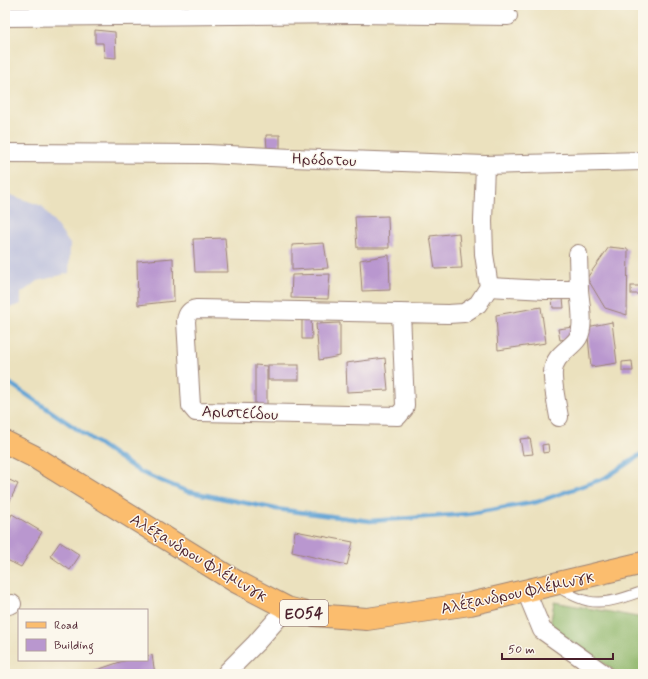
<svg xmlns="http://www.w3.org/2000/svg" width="648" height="679" font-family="Mynerve,sans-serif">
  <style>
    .industrial { fill: #bfc2dd }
    .forest { fill: #92b86d; stroke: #6e6c4c }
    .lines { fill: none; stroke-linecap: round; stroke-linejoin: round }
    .stream { stroke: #5fa2d4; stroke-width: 4.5 }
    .building { fill: #b997cf }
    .service-casing { stroke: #9a8074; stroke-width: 11 }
    .minor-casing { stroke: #9a8074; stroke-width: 20 }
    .primary-casing { stroke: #9a8074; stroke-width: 24 }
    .path { stroke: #9a8074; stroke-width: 2.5; stroke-dasharray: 1 3; stroke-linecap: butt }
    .service { stroke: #fff; stroke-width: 9 }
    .minor { stroke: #fff; stroke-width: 18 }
    .primary { stroke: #fbbd6e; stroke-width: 22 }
    .labels { text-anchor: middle; stroke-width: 3; stroke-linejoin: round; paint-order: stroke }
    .shield { fill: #fbf7ec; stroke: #7f6065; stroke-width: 1 }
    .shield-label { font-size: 15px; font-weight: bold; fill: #4a1f2b }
    .street-label { font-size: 16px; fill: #4a1f2b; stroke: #fbf7ec }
  </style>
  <rect width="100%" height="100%" fill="#fbf7ec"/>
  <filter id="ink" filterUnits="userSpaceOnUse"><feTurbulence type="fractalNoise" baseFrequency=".025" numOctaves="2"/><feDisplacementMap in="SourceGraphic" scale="8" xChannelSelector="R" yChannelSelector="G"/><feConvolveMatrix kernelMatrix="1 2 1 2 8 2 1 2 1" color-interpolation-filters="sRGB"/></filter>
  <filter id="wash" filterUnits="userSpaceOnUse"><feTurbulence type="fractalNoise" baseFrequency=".012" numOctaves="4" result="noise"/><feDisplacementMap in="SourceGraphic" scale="16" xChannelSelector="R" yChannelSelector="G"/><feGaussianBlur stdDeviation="0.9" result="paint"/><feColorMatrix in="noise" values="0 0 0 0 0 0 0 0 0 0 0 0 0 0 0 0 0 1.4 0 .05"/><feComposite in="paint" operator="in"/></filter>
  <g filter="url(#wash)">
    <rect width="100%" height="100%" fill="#ebe1be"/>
    <path class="industrial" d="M5,193l37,13 28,38 -1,29 -31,8 -17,12v11l-15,5z"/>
    <path class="forest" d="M554,602l89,16v56h-24l-69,-47z"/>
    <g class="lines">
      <path class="stream" d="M5,380l135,92 46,19 90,18 94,12 98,-7 69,-12 68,-24 38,-25"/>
    </g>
    <g id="blocks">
      <g class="building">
        <path d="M95,30l20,2 1,26 -12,-1 -1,-14h-8z"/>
        <path d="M266,135h14v14h-13z"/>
        <path d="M388,216l1,32h-32l-2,-31z"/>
        <path d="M459,233l3,35 -27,1 -5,-33z"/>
        <path d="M225,238l3,34h-33l-2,-33z"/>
        <path d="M324,243l4,25 -36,2v-25z"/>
        <path d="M609,247l19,2 -1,66 -22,-7 -18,-30z"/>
        <path d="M389,255l1,35 -28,1 -2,-31z"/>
        <path d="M173,258l1,43 -36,4 -1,-44z"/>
        <path d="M330,274l-2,25 -37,-1 1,-23z"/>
        <rect x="631" y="286" width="10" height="8"/>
        <path d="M563,298l1,10h-11l-1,-9z"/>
        <path d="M541,307l5,36 -48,7 -2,-35z"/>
        <path d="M302,317h9l1,22h-10z"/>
        <path d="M612,322l5,41 -26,4 -4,-40z"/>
        <path d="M340,323v33l-21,4 -3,-36z"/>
        <path d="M573,327l1,11 -14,2 -2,-11z"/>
        <path d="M385,358l3,32 -41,2 -1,-29z"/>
        <path d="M632,361l1,10h-11v-9z"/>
        <path d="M255,365l12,1v42h-12z"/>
        <rect x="268" y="365" width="31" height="15"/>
        <path d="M530,438l3,16 -10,1 -3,-16z"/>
        <path d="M548,444l1,8 -6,1 -1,-8z"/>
        <path d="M5,478l13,6 -13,27z"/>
        <path d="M12,514l30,18 -21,35 -16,-8v-31z"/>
        <path d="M295,531l58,11 -6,23 -55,-13z"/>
        <path d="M60,542l20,13 -10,15 -20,-14z"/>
        <path d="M152,655l3,19h-61v-3l26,-9 8,-2h19v-4z"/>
      </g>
    </g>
  </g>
  <g filter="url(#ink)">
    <use href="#blocks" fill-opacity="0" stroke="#9a8074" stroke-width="1"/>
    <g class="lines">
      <defs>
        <path id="service" d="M557,587c9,5 20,12 31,14 18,4 38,-4 55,-10"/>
        <g id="minor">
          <path d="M5,17l351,-3 152,2"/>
          <path d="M5,153l202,1 85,4 193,7 158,-4"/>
          <path d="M578,254l1,36"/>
          <path d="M489,287l57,3h33c1,12 6,37 -1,48 -8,12 -24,16 -25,34 -1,11 4,33 6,45"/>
          <path d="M401,313l4,92 -1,4 -6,7 -198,-4h-4l-5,-6 -5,-85c1,-7 4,-11 11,-12l251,5 16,-1 14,-9 11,-17 -5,-33 -1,-33 2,-56"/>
          <path d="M526,591l16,39 62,44"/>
          <path d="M5,606l7,-2"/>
          <path d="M227,674v-2l29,-29 31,-35"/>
        </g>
        <path id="primary" d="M5,442l28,14 202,125 52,27 27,7 53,4 103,-15 173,-41"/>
      </defs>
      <use href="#service" class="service-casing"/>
      <use href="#minor" class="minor-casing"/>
      <use href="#primary" class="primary-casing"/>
      <path class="path" d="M5,673l1,1"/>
      <use href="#service" class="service"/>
      <use href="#minor" class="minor"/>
      <use href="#primary" class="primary"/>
    </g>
  </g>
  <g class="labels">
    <rect class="shield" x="280" y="600" width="48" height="26" rx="3"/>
    <g class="shield-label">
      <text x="304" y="618">ΕΟ54</text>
    </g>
    <g class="street-label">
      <text transform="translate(324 159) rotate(2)" y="6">Ηρόδοτου</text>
      <text transform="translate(240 412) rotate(3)" y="6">Αριστείδου</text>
      <text transform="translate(199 557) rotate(31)" y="6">Αλέξανδρου Φλέμινγκ</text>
      <text transform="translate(517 592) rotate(-12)" y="6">Αλέξανδρου Φλέμινγκ</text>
    </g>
  </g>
  <rect width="648" height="679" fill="none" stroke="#fbf7ec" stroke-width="20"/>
  <rect x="18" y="609" width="130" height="52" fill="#fbf7ec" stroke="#b4a19f"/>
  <rect x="26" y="622" width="20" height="6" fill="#fbbd6e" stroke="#b4a19f"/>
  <text x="54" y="629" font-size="12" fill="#4a1f2b">Road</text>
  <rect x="26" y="639" width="20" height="12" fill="#b997cf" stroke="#b4a19f"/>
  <text x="54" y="649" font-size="12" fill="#4a1f2b">Building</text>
  <path d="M502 653v6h111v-6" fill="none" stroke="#4a1f2b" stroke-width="2"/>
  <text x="508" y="653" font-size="12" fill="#4a1f2b" stroke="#fbf7ec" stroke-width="3" paint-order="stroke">50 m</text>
</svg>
